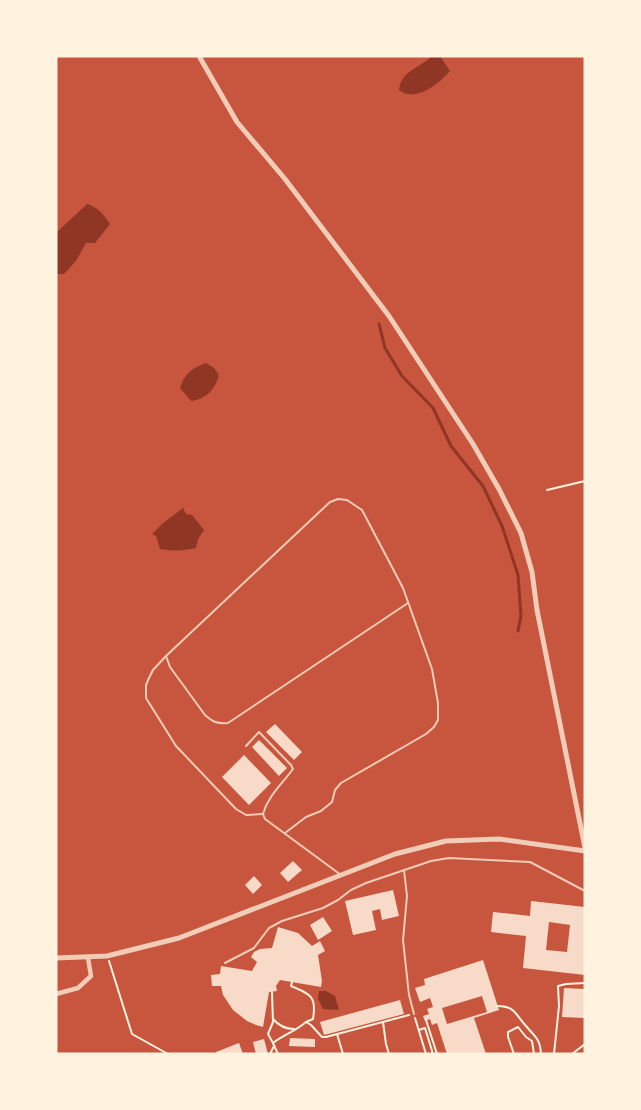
<svg xmlns="http://www.w3.org/2000/svg" width="641" height="1110" font-family="Montserrat,sans-serif">
  <style>
    .water { fill: #8f3625 }
    .lines { fill: none; stroke-linecap: round; stroke-linejoin: round }
    .stream { stroke: #8f3625; stroke-width: 3 }
    .building { fill: #f7dbc8; fill-rule: evenodd }
    .path { stroke: #fff3e0; stroke-width: 2 }
    .service { stroke: #f1ccb7; stroke-width: 2 }
    .minor { stroke: #f1ccb7; stroke-width: 4.5 }
    .tertiary { stroke: #f1ccb7; stroke-width: 5 }
  </style>
  <rect width="100%" height="100%" fill="#c8553d"/>
  <g class="water">
    <path d="M428,56h12l10,15c-11,13 -35,32 -51,19 2,-18 19,-22 31,-32z"/>
    <path d="M87,204c11,3 17,11 23,20l-15,19h-9l-10,18 -12,13h-7l-1,-41z"/>
    <path d="M206,363l8,5 5,7c-4,15 -13,24 -28,26l-11,-13c4,-14 13,-21 26,-25z"/>
    <path d="M183,508l3,6 6,1 12,15 -6,9 -2,9c-13,3 -24,3 -36,1l-4,-13 -4,-2 10,-10z"/>
    <path d="M319,991h7l9,5 4,14 -16,-1 -5,-10z"/>
  </g>
  <g class="lines">
    <path class="stream" d="M379,324l6,24 17,28 31,32 18,38 32,40 19,40 16,49 3,41 -3,15"/>
  </g>
  <g class="building">
    <path d="M275,724l27,28 -8,8 -28,-28z"/>
    <path d="M259,740l28,28 -8,8 -27,-29z"/>
    <path d="M244,755l27,28 -22,22 -27,-28z"/>
    <path d="M293,861l9,9 -14,12 -8,-9z"/>
    <path d="M254,876l8,9 -9,9 -8,-9z"/>
    <path d="M393,890l6,26 -17,4 -2,-11 -8,2 4,19 -23,5 -8,-34z"/>
    <path d="M531,901l54,6v68l-62,-7 3,-32 -35,-4 2,-20 37,4zM549,922l21,3 -3,27 -21,-2z"/>
    <path d="M323,917l9,14 -14,9 -8,-15z"/>
    <path d="M278,927l20,6 14,13 8,-5 5,10 -7,4 4,26 -1,6 -41,-7 -4,6 1,5 -8,1 -6,35 -7,-2 -9,-4 -14,-11 -10,-15 -2,-9h-9l-1,-11 9,-1 1,-8 31,5 5,-9 -6,-5 3,-5 6,-3 12,-1z"/>
    <path d="M483,960l16,50 -25,8 12,36h-39l-10,-31 -5,2 -2,-6 -5,2 -2,-5 6,-2 -2,-5 6,-2 -3,-9 -10,4 -5,-14 10,-3 -1,-6zM482,996l5,16 -40,12 -5,-16z"/>
    <path d="M564,988l21,1v29l-23,-1z"/>
    <path d="M400,1000l4,14 -80,21 -4,-13z"/>
    <path d="M290,1038l25,1v8l-26,-1z"/>
    <path d="M264,1039l4,15h-12l-3,-12z"/>
    <path d="M239,1043l4,11h-27v-2z"/>
  </g>
  <g class="lines">
    <g class="path">
      <path d="M547,490l38,-9"/>
      <path d="M109,961l23,73 36,20"/>
      <path d="M292,982l-1,4c19,8 26,10 22,33l-7,3"/>
      <path d="M272,992l1,30 -5,12 5,9"/>
      <path d="M497,1006c18,0 18,8 29,20 9,11 14,12 15,28"/>
      <path d="M415,1018l11,36"/>
      <path d="M273,1019c6,7 12,10 21,10"/>
      <path d="M426,1020l11,34"/>
      <path d="M383,1022l3,22 3,10"/>
      <path d="M419,1030l6,-2 8,26"/>
      <path d="M337,1034l6,20"/>
      <path d="M270,1054l4,-8"/>
      <path d="M278,1054l-5,-11c10,-8 23,-12 33,-21l5,3 11,12h4l83,-22"/>
      <path d="M514,1054l-6,-17v-5l10,-5 8,10 6,4 2,13"/>
      <path d="M554,1054l5,-48 -1,-20 8,-2 19,-1"/>
      <path d="M572,1054l13,-10"/>
    </g>
    <g class="service">
      <path d="M166,656l4,11 35,48c8,7 12,9 23,8l180,-120"/>
      <path d="M246,746l13,-14 32,33 2,4c-11,15 -25,27 -30,45l2,5 76,56"/>
      <path d="M263,814l-17,1 -10,-6 -60,-63 -30,-48v-13l3,-7 4,-8 13,-14 164,-154 8,-3 9,1 15,10 41,78 29,81 6,34v17l-4,7 -8,7 -85,49 -6,7 -3,12 -11,9 -15,6 -21,16"/>
      <path d="M404,870l3,26 -4,44 6,55 5,19"/>
      <path d="M225,963l29,-15 15,-20 13,-7 41,-13 15,-8 13,-10 15,-7 65,-22 18,-3 81,4 55,29"/>
    </g>
    <path class="minor" d="M56,994l22,-6 13,-12 -3,-18"/>
    <g class="tertiary">
      <path d="M199,56l38,66 48,57 104,137 84,128 26,45 22,44 11,39 5,38 48,238"/>
      <path d="M56,958l51,-2 72,-18 216,-84 51,-13 53,-2 86,12"/>
    </g>
  </g>
  <rect width="641" height="1110" fill="none" stroke="#fff3e0" stroke-width="115"/>
</svg>
